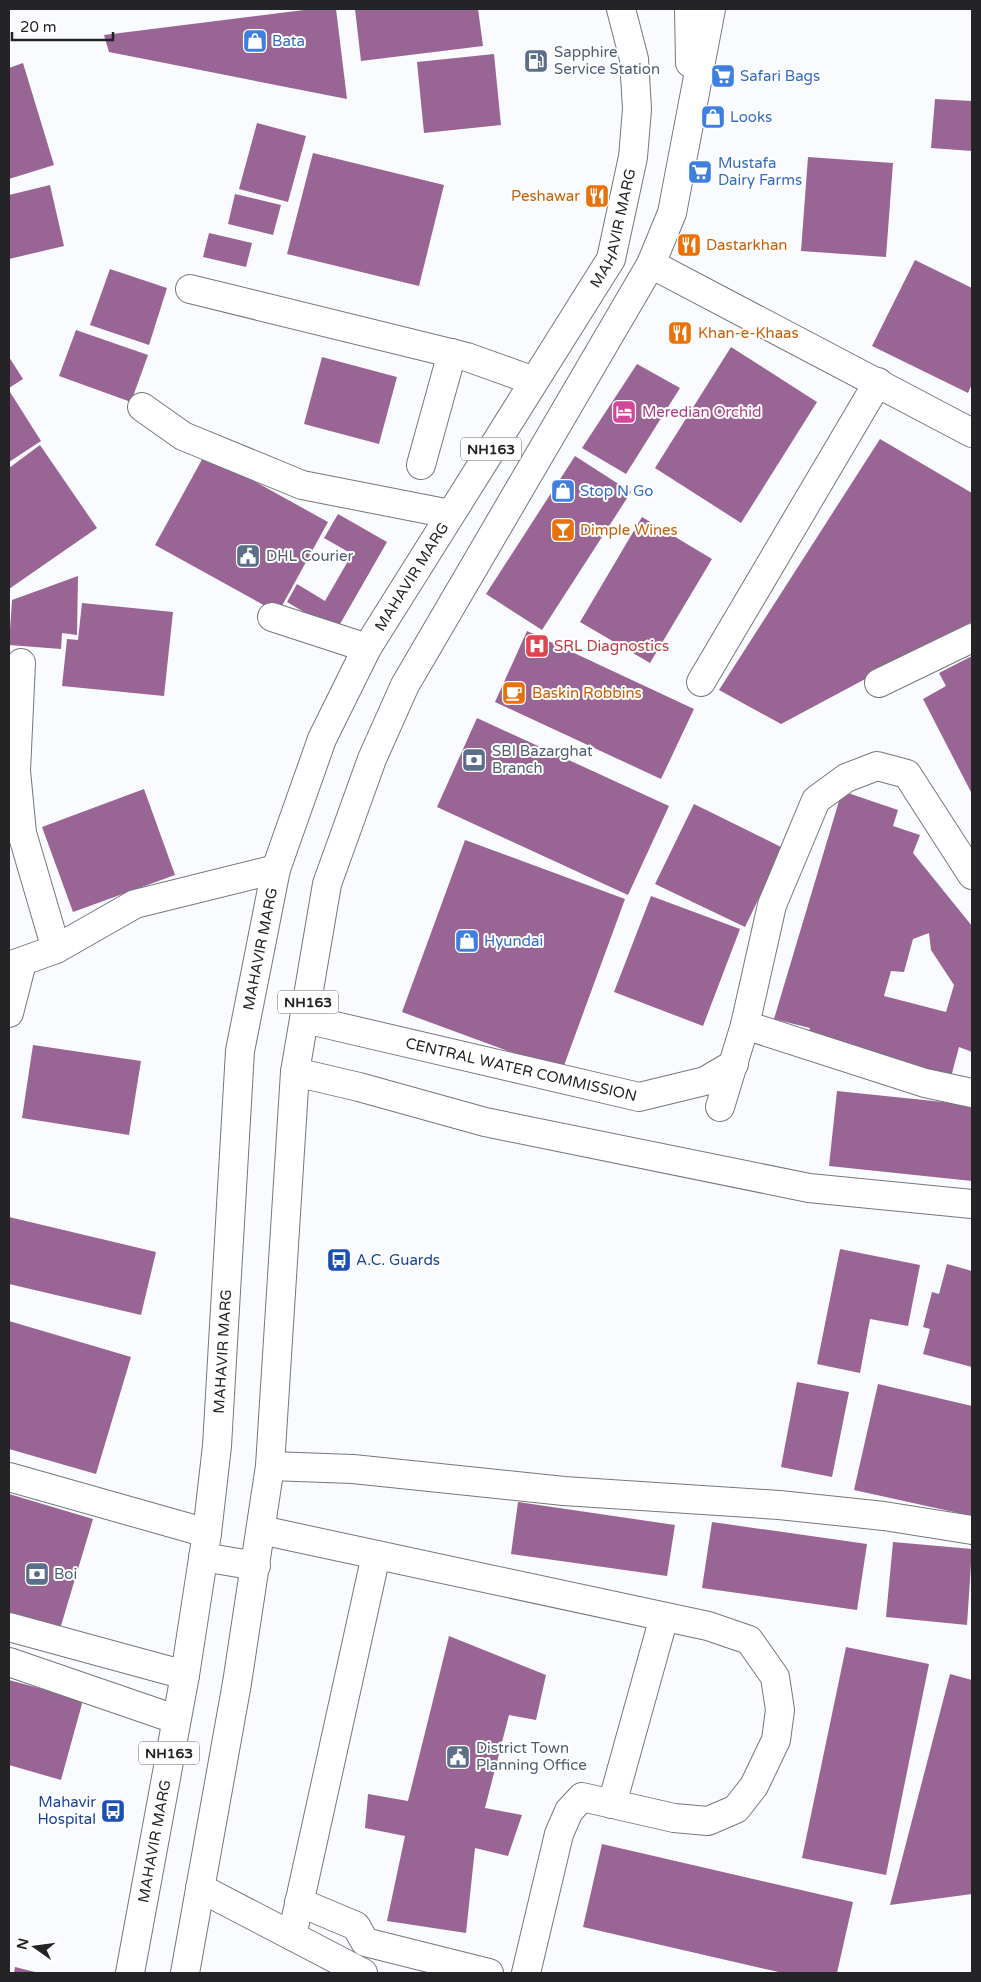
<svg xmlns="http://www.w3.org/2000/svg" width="981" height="1982" font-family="'Varela Round',sans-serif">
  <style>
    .building { fill: #996595; fill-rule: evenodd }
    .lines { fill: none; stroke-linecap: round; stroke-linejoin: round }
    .minor-casing { stroke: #75777c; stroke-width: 30 }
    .highway-casing { stroke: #75777c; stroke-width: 30 }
    .minor { stroke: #fff; stroke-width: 28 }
    .highway { stroke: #fff; stroke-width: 28 }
    .labels { text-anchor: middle; stroke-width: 4; stroke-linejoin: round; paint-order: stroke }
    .shield { fill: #fff; stroke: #666667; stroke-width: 1 }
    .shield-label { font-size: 14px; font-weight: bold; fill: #242426 }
    .shop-label { font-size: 15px; fill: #366cbe; stroke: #fff; text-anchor: start }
    .service-label { font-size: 15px; fill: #4e5e75; stroke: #fff; text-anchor: start }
    .food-label { font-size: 15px; fill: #c56008; stroke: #fff; text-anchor: start }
    .street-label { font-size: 15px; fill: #242426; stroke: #fff }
    .hotel-label { font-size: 15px; fill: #b23c85; stroke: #fff; text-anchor: start }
    .health-label { font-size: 15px; fill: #be3a42; stroke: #fff; text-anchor: start }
    .transit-label { font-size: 15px; fill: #164399; stroke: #fff; text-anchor: start }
  </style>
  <rect width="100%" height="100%" fill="#fafbff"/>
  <g class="building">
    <path d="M312,9h24l11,90 -238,-47 -5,-17z"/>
    <path d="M355,9h123l5,37 -122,15z"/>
    <path d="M494,54l7,71 -77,8 -7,-71z"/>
    <path d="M23,63l31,102 -45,14v-111z"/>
    <path d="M935,99l37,2v50l-41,-3z"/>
    <path d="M257,123l49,13 -18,66 -49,-13z"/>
    <path d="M313,153l131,32 -25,101 -132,-32z"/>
    <path d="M808,157l85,6 -7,94 -85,-6z"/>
    <path d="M50,185l14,61 -55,13v-64z"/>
    <path d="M235,194l46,11 -8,30 -45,-11z"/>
    <path d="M209,233l43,10 -6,24 -43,-10z"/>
    <path d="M915,260l57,28v96l-4,9 -96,-47z"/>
    <path d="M110,269l57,19 -18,57 -59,-20z"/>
    <path d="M76,330l72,25 -17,47 -72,-26z"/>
    <path d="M731,347l86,55 -76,121 -86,-55z"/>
    <path d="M9,357l14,22 -14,9z"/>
    <path d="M322,357l75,20 -18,67 -75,-20z"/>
    <path d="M637,364l43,24 -54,86 -44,-26z"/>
    <path d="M10,392l31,49 -32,21v-69z"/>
    <path d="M880,439l92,54v129l-191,102 -62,-34z"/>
    <path d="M40,445l57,83 -88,61v-121z"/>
    <path d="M205,454l123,68 -50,91 -123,-68z"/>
    <path d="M575,456l56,36 -89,138 -56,-36z"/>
    <path d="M338,514l49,28 -51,89 -49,-29 10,-18 28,17 27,-47 -28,-16z"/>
    <path d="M642,517l70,42 -62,104 -70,-41z"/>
    <path d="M78,576l-1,59 -15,-2 -1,16 -52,-4 3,-45z"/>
    <path d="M82,603l91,9 -9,84 -102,-10 5,-47 11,1z"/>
    <path d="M527,631l167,78 -33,70 -166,-77z"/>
    <path d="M972,656v138l-49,-95 23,-13 -7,-13z"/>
    <path d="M477,718l192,88 -41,89 -191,-88z"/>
    <path d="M144,789l31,86 -102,37 -31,-85z"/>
    <path d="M842,791l56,19 -5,16 27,9 -7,18 59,73v126l-13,-5 -8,30 -143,-42 2,-7 -36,-9zM929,933l2,17 23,35 -8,27 -62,-16 7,-25 13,1 9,-33z"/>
    <path d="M694,804l89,44 -38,79 -90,-43z"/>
    <path d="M465,840l160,59 -63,172 -160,-59z"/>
    <path d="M651,896l89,33 -37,97 -89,-34z"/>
    <path d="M33,1045l108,16 -12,74 -107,-17z"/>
    <path d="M837,1091l135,14v76l-143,-15z"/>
    <path d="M9,1217l147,35 -15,63 -132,-31z"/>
    <path d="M840,1249l80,16 -12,61 -38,-7 -10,54 -43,-9z"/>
    <path d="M947,1264l25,7v96l-49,-13 7,-25 -7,-2 9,-35 7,2z"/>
    <path d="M9,1321l122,36 -35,117 -87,-25z"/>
    <path d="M797,1382l52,10 -17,85 -51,-10z"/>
    <path d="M878,1384l94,22v110l-118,-26z"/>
    <path d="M9,1494l84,25 -33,110 -51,-15z"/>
    <path d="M518,1502l157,23 -8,51 -156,-22z"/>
    <path d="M712,1522l155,22 -10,66 -155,-22z"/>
    <path d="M893,1542l79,7 -5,76 -81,-8z"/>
    <path d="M449,1636l97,39 -10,45 -27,-5 -24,93 37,7 -14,41 -33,-8 -9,85 -79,-12 18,-85 -40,-8 3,-34 40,7z"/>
    <path d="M846,1647l83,17 -43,211 -84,-17z"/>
    <path d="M950,1674l22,6v214l-82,11z"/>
    <path d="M9,1680l74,20 -22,80 -52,-15z"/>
    <path d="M602,1844l251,58 -16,71h-54l-200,-46z"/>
    <path d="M15,1967l24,6h-25z"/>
  </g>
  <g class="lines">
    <defs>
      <g id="minor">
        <path d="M651,264l321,169"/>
        <path d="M190,289l277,68 67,24"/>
        <path d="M142,407l41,29 119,49 148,29"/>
        <path d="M421,465l31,-112"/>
        <path d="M272,617l95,31"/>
        <path d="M21,663l-5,108 6,62 34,116"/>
        <path d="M701,682l177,-300"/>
        <path d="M879,683l93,-45"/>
        <path d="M9,966l47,-17 79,-45 141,-35"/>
        <path d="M9,1013l13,-51"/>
        <path id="s1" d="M305,1019l334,78 66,-16 29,-17"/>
        <path d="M745,1025l180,58 47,10"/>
        <path d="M295,1072l64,15 126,35 324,66 163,16"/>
        <path d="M720,1107l25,-82 27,-120 44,-105 30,-22 31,-12 30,8 65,101"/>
        <path d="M270,1466l83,3 211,22 215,14 105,11 88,14"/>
        <path d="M9,1477l198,56"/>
        <path d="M261,1530l447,96 41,14 26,37 5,33 -4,30 -22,46 -18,23 -28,12 -34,-3 -92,-21 -13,14 -10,23 -33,139"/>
        <path d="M9,1627l176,48"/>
        <path d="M9,1662l166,57"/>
        <path d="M612,1804l52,-187"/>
        <path d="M200,1888l163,85"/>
        <path d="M299,1902l57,24 9,16 124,31"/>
        <path d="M292,1936l84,-381"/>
      </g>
      <g id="highway">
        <path d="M689,9l1,54"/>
        <path d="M203,1557l53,9"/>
        <path id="s2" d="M130,1973l55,-298 22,-142 10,-87 23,-395 36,-182 46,-130 45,-91 244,-389 22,-102 4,-48 -3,-50 -13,-50"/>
        <path d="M185,1973l52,-290 33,-217 25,-394 32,-188 45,-125 33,-74 246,-421 21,-51 39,-204"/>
      </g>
    </defs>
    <use href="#minor" class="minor-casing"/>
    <use href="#highway" class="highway-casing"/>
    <use href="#minor" class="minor"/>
    <use href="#highway" class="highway"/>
  </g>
  <defs>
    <symbol id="shop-square" viewBox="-11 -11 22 22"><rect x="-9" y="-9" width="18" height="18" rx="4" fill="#3f7fe0" stroke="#fff"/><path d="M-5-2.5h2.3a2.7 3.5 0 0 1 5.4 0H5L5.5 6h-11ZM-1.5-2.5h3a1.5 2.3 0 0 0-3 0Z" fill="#fff"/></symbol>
    <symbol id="fuel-square" viewBox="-11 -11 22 22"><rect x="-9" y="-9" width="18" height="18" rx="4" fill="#5c6f8a" stroke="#fff"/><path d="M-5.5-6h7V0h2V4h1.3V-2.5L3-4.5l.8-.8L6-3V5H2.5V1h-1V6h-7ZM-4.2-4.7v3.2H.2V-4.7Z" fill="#fff"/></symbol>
    <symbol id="supermarket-square" viewBox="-11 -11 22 22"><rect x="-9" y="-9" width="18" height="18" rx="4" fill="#3f7fe0" stroke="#fff"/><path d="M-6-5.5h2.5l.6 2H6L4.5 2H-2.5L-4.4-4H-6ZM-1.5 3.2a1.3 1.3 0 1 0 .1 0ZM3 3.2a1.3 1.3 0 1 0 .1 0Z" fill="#fff"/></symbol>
    <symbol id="restaurant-square" viewBox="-11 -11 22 22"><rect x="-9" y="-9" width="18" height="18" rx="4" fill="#e8710a" stroke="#fff"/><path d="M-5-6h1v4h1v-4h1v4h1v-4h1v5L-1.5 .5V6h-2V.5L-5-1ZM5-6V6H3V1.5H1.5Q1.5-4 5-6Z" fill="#fff"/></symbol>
    <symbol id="hotel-square" viewBox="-11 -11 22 22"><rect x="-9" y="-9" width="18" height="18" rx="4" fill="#d1479c" stroke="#fff"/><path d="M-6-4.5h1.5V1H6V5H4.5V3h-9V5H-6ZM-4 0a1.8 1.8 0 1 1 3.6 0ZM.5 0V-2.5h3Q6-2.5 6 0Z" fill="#fff"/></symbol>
    <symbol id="bar-square" viewBox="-11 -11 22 22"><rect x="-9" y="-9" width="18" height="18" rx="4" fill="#e8710a" stroke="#fff"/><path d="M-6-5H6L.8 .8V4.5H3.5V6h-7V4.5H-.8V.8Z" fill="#fff"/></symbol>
    <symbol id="civic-square" viewBox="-11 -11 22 22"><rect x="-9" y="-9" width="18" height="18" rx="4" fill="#5c6f8a" stroke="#fff"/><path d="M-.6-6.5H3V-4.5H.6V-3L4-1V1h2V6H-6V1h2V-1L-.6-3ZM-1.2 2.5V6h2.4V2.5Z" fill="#fff"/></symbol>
    <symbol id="hospital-square" viewBox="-11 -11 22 22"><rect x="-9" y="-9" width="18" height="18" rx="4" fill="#e0444e" stroke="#fff"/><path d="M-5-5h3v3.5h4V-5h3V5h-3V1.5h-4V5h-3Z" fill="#fff"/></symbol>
    <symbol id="cafe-square" viewBox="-11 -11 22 22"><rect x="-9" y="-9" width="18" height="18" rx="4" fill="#e8710a" stroke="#fff"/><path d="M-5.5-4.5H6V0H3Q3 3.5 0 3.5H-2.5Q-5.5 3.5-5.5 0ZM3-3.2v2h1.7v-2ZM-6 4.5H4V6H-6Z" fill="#fff"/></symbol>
    <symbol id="bank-square" viewBox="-11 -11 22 22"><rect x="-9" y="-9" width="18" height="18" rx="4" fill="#5c6f8a" stroke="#fff"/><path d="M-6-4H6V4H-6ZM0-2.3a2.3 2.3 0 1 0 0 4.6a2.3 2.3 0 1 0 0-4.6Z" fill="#fff"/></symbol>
    <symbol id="bus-square" viewBox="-11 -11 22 22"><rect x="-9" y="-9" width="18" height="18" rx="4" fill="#1a4fb4" stroke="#fff"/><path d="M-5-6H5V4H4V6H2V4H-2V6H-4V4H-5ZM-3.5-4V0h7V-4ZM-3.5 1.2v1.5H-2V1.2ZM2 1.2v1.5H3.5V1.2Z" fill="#fff"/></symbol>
  </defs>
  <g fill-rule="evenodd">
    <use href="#shop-square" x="241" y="27" width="28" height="28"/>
    <use href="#fuel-square" x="522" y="47" width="28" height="28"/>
    <use href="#supermarket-square" x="709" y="62" width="28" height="28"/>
    <use href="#shop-square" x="699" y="103" width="28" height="28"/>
    <use href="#supermarket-square" x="686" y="158" width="28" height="28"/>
    <use href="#restaurant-square" x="583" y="182" width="28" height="28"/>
    <use href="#restaurant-square" x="675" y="231" width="28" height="28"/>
    <use href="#restaurant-square" x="666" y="319" width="28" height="28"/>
    <use href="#hotel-square" x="610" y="398" width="28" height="28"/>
    <use href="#shop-square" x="549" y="477" width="28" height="28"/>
    <use href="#bar-square" x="549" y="516" width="28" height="28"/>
    <use href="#civic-square" x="234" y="542" width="28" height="28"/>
    <use href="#hospital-square" x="523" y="632" width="28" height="28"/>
    <use href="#cafe-square" x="500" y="679" width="28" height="28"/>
    <use href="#bank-square" x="460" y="746" width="28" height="28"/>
    <use href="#shop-square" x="453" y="927" width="28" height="28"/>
    <use href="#bus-square" x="325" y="1246" width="28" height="28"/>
    <use href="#bank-square" x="23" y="1560" width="28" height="28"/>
    <use href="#civic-square" x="444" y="1743" width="28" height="28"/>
    <use href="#bus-square" x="99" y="1797" width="28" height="28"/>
  </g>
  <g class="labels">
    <g class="shield">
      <rect x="461" y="437.5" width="60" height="23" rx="4"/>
      <rect x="278" y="990.5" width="60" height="23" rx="4"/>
      <rect x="139" y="1741.5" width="60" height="23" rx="4"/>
    </g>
    <g class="shield-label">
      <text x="491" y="454">NH163</text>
      <text x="308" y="1007">NH163</text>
      <text x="169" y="1758">NH163</text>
    </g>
    <g class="shop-label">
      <text x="272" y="46">Bata</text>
      <text x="740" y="81">Safari Bags</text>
      <text x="730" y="122">Looks</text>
      <text x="718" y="168">Mustafa<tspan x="718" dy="17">Dairy Farms</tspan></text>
      <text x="580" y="496">Stop N Go</text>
      <text x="484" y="946">Hyundai</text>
    </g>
    <g class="service-label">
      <text x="554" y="57">Sapphire<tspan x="554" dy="17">Service Station</tspan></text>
      <text x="266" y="561">DHL Courier</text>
      <text x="492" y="756">SBI Bazarghat<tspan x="492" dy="17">Branch</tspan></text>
      <text x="54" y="1579">Boi</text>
      <text x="476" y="1753">District Town<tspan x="476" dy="17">Planning Office</tspan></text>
    </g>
    <g class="food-label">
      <text x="580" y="201" text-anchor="end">Peshawar</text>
      <text x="706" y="250">Dastarkhan</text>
      <text x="698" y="338">Khan-e-Khaas</text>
      <text x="580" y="535">Dimple Wines</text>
      <text x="532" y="698">Baskin Robbins</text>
    </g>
    <g class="street-label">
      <text dy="5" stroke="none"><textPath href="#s2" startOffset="1844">MAHAVIR MARG</textPath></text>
      <text dy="5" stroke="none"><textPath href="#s2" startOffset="1439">MAHAVIR MARG</textPath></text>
      <text dy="5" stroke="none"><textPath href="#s2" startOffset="1034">MAHAVIR MARG</textPath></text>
      <text dy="5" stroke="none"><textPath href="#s1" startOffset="222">CENTRAL WATER COMMISSION</textPath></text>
      <text dy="5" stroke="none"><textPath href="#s2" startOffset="629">MAHAVIR MARG</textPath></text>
      <text dy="5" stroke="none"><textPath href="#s2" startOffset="134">MAHAVIR MARG</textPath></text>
    </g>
    <g class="hotel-label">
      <text x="642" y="417">Meredian Orchid</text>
    </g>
    <g class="health-label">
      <text x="554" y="651">SRL Diagnostics</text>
    </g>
    <g class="transit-label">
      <text x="356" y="1265">A.C. Guards</text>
      <text x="96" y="1807" text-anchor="end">Mahavir<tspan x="96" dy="17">Hospital</tspan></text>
    </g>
  </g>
  <rect width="981" height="1982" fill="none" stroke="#242426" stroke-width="20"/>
  <g transform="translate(35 1947) rotate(284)" stroke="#ffffff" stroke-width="4" paint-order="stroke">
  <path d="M0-4L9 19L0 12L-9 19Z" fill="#242426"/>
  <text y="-8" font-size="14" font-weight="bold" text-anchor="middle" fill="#242426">N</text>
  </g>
  <path d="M12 32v8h101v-8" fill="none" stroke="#242426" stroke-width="2.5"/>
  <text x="20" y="32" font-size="15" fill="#242426" stroke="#ffffff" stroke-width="4" paint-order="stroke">20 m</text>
</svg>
